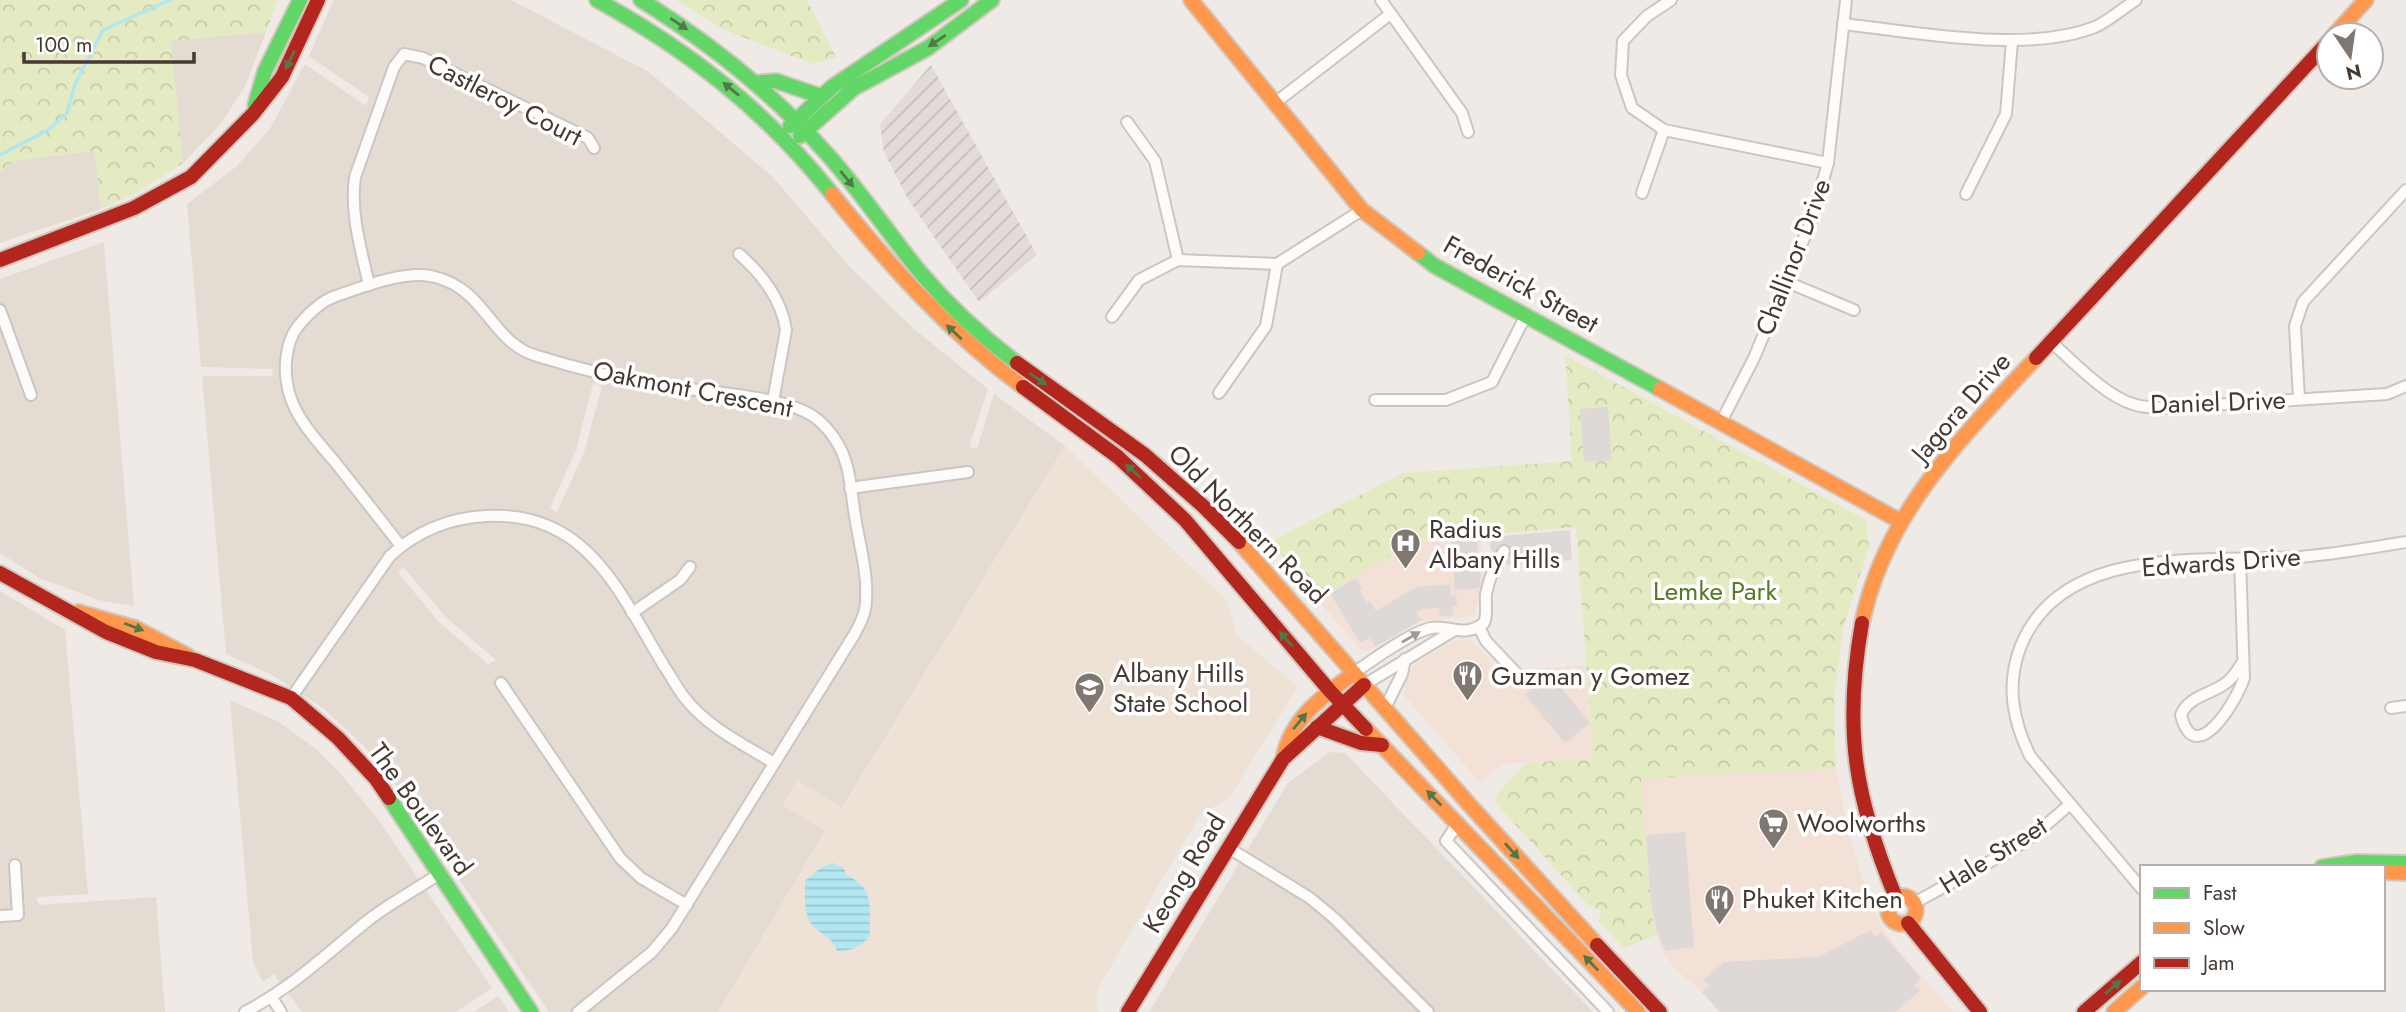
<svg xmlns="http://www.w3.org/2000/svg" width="2406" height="1012" font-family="Jost,sans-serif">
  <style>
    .residential { fill: #e4dbd3; fill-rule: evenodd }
    .commercial { fill: #f3e1d7 }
    .industrial { fill: url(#industrial-furrows) }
    .education { fill: #eee2d7 }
    .park { fill: url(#park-crowns) }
    .parking { fill: #ded9d6 }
    .water { fill: url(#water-rules) }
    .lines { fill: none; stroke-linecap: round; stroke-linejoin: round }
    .stream { stroke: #b2e6f1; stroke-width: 3.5 }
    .street-casing { stroke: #cbc6c2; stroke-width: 14 }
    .fast-casing { stroke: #d0c7bd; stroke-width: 18 }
    .slow-casing { stroke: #d0c7bd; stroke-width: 18 }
    .jam-casing { stroke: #d0c7bd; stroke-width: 18 }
    .street { stroke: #fdfcfb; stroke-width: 10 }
    .fast { stroke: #63d668; stroke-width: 14 }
    .slow { stroke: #ff974d; stroke-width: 14 }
    .jam { stroke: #b3261e; stroke-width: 14 }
    .oneway { fill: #517848 }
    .oneway2 { fill: #a19a96 }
    .labels { text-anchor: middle; stroke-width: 7; stroke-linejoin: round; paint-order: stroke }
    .street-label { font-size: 26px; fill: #453932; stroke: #fff }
    .poi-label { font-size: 26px; fill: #453932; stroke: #fff; text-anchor: start }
    .park-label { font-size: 26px; fill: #577a22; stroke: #fff }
  </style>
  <defs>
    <pattern id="industrial-furrows" width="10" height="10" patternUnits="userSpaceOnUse" patternTransform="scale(1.75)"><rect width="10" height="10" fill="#e2dbd7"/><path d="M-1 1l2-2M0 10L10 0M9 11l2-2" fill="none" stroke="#c3bdb9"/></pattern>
    <pattern id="park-crowns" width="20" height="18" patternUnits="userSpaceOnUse" patternTransform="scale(1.75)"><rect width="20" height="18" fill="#e4ebc3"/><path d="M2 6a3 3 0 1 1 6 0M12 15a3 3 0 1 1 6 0" fill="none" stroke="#c5caa8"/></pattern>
    <pattern id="water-rules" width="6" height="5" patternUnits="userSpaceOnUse" patternTransform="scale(1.75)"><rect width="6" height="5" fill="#b2e6f1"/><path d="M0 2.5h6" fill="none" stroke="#9ac6cf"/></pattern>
  </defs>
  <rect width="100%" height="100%" fill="#efeae6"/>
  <g class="residential">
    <path d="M334,0h177l138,72 123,104 78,91 63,61 75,61 -19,58 8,2 17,-55 71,52 -223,362 -46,-28 29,51 -107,181h-169l-162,-240 -26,-29 -38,-35 -51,-33 -46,-21 -24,-278h70l1,-7 -72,-2 -14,-163 50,-38 34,-39 34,-63 61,42 3,-9 -60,-41zM593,383l9,3 -18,67 -27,59 -7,-4 26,-58zM403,567l43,50 50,43 -8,4 -49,-42 -41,-49z"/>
    <path d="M266,32l-21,54 -25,39 -37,38 -13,-122z"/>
    <path d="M95,151l6,58 -101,34v-72l17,-11z"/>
    <path d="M104,242l30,364 -32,-5 -63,-23 -39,-25v-274z"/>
    <path d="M0,591l65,39 23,264 -52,3 3,8 117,-8 9,115h-165z"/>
    <path d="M230,700l49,22 37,27 25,25 39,48 112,166 -36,24h-154l-28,-38 -11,8 -10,-19z"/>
    <path d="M1330,752l15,1 248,259h-444l139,-229z"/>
    <path d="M498,996l11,16h-35z"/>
  </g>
  <g class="commercial">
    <path d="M1481,536l4,54 -5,2 -6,24 -52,5 -54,30 -7,-1 -44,-51 99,-58z"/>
    <path d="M1471,639l38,44 17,-14 59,-4 8,93 -92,6 -20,20 -78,-90 9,-28 41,-25z"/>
    <path d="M1836,769l13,65 19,64 12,26 16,23 57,65h-235l-21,-25 -23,-19 -11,-17 -7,-16 -5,-24 -11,-132z"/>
  </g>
  <path class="industrial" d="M931,65l106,190 -58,47 -71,-103 -24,-47 -4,-28z"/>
  <path class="education" d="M1065,446l162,155 10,34 61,52 -69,111 -29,17 -103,175 1,22h-380l107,-181 -43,-26 15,-25 46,28z"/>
  <g class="park">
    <path d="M0,0h278l-12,32 -95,9 12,122 -50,32 -32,14 -6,-58 -78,9 -17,11z"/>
    <path d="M676,0h131l29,57 -23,7 -89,-34z"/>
    <path d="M1565,355l301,165 3,27 -25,78 -10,72 2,72 -195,10 10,132 5,24 -32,13 -26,-27 4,-10 -15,-7 -92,-102 2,-8 29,-31 67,-5 -17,-231 -160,14 -99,58 -47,-57 132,-69 170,-12z"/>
  </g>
  <g class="parking">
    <path d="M1608,407l4,53 -28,2 -4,-53z"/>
    <path d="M1570,530l2,30 -64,5 -17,-15 -1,-13z"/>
    <path d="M1477,538l4,50 -26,2 -4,-50z"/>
    <path d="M1356,578l6,10 -3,2 8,13 3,-2 6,10 40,-24 28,-2 6,-1 1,12 5,-1 1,11h-5l1,9 -13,1 -1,-8 -17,1 -6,3 5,8 -46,27 -5,-9 -10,5 -30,-50z"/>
    <path d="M1550,674l40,49 -25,20 -40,-48z"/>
    <path d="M1685,832l9,115 -28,4 -9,-19 -6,-29 -5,-68z"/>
    <path d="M1871,930l4,7 6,-5 40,46 -7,7 6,6 -25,21h-175l-18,-20 7,-6 -6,-6 21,-18 94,-5z"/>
  </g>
  <path class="water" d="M833,863l11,5 2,7c30,13 23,34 24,61 -10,11 -18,15 -33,15 -5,-14 -14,-16 -23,-24 -11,-10 -9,-33 -9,-46l18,-15z"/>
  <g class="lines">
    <path class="stream" d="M0,155l48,-25 19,-17 8,-29 28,-54 67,-30"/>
    <defs>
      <g id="street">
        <path d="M1381,0l81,113 6,19"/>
        <path d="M1671,0l-24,16 -24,25 -2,34 11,33 32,22 164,33"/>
        <path d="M1843,24c74,8 183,30 252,3 14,-6 28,-19 41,-27"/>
        <path d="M1275,103l114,-88"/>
        <path d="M1127,122l28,39 23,99"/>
        <path d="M1642,193l22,-63"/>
        <path d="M1966,194l40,-80 6,-73"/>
        <path d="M739,254c22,19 43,46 47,76l-13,71"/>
        <path d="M1787,282l67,28"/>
        <path d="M369,285c-8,-36 -19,-71 -14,-108l39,-110 10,-13 19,4 165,80 6,10"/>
        <path d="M0,310l31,85"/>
        <path d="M1112,317l27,-37 39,-20 99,4 85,-54"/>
        <path d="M2051,342c22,19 54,54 82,62 10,4 22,3 32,4l222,-14 19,-8"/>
        <path d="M1219,393l47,-67 11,-62"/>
        <path d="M2299,399l-4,-73 8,-24 103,-112"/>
        <path d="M1375,400h71l46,-18 33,-65"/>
        <path d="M1721,422l33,-64 58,-139 16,-56 18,-163"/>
        <path d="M850,488l118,-16"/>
        <path d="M401,546c-22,-28 -44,-56 -66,-84 -17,-20 -37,-41 -45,-66 -7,-22 -6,-53 9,-71 10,-12 22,-24 37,-29 27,-9 71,-27 99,-19 52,13 55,65 102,79 39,12 80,22 120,29 40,7 130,9 160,34 13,11 24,27 29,44 5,16 6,36 9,53 4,27 13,57 11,84 0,13 -6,24 -12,35l-182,293 -20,24 -74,60"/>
        <path d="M2240,559l4,119c-7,22 -49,93 -63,37 7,-18 27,-20 42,-30 9,-5 14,-14 19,-22"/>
        <path d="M632,613l48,-33 10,-13"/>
        <path d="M1479,627l7,14 32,34"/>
        <path d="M1354,673c17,-12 57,-41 77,-45 18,-4 32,11 53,-5 4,-9 1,-19 2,-29 3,-14 9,-31 18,-43"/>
        <path d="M501,683l119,175 21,20 46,27"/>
        <path d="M1364,685l89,-54"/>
        <path d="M291,698l99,-142c27,-25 59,-38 96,-40 101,-6 133,76 178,150 7,10 13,22 20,31 23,30 59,47 90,66"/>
        <path d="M1385,708l17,-34 3,-15"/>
        <path d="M2391,708l15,-2"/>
        <path d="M1458,823l-12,18 162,171"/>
        <path d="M1227,847l83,51 24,20 94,94"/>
        <path d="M2142,889l-112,-133c-17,-35 -24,-70 -10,-108 41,-107 189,-85 280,-91 36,-3 71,-9 106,-15"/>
        <path d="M1914,903l101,-55 23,-16 32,-28"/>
        <path d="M0,916l18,-1 -3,-50"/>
        <path d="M272,998l9,14"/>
        <path d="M245,1012c51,-27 82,-59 126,-94 21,-16 46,-29 68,-44"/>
      </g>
      <g id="fast">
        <path d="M597,0c93,51 169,111 235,194"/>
        <path d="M641,0c69,43 133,94 187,155 33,37 61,79 92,117 29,34 61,64 97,91"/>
        <path d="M755,83l21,-2 44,15"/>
        <path d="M255,105l10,-34 35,-71"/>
        <path d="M790,126l42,-39 129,-87"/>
        <path d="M800,136l54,-48 74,-40 64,-48"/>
        <path d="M1418,253l17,13 225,123"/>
        <path d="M389,798l142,214"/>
        <path d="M2322,867l35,-5 49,1"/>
      </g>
      <g id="slow">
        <path d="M1191,0l171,210 56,43"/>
        <path d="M2334,35l32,-35"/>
        <path d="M832,194c58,72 117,138 191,193"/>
        <path d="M1660,389l240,132"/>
        <path d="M1239,542l228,260 130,143"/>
        <path d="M78,612l57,16 53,28"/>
        <path d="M1862,623c23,-110 100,-186 174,-265"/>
        <path d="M1366,729l272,283"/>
        <path d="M1283,759c8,-41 40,-63 71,-86"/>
        <path d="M2383,872l23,1"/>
        <circle cx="1902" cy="910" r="14"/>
        <path d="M2114,1012l28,-25"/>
      </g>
      <g id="jam">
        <path d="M0,260l134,-52 57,-31 62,-63 29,-37 36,-77"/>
        <path d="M2036,358l293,-317"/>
        <path d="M1017,363l128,92 58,51 36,36"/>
        <path d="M1023,387l95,70 67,63 145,171 36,38"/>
        <path d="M0,573l106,59 50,20 39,8 96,38 47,40 38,41 13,19"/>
        <path d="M1862,623c-19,107 -7,176 34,275"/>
        <path d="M1317,727l44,16 21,2"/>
        <path d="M1908,923l72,89"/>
        <path d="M1597,945l63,67"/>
        <path d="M1128,1012l155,-253 81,-74"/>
        <path d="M2084,1012l58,-50"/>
      </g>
    </defs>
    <use href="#street" class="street-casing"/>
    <use href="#fast" class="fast-casing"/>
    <use href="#slow" class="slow-casing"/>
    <use href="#jam" class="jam-casing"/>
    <use href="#street" class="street"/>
    <use href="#fast" class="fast"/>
    <use href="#slow" class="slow"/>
    <use href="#jam" class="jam"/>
  </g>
  <defs><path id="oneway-solid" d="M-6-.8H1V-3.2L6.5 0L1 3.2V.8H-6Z" transform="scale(1.75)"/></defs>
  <g class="oneway">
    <use href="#oneway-solid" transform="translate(679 24) rotate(34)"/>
    <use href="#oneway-solid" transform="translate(937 41) rotate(146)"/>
    <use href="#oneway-solid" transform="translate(290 60) rotate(116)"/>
    <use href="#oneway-solid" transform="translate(731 89) rotate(-141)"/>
    <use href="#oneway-solid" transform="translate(847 179) rotate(51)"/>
    <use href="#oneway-solid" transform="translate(954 332) rotate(-137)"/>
    <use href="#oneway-solid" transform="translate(1038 379) rotate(34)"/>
    <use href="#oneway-solid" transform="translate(1133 471) rotate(-138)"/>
    <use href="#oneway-solid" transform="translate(134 627) rotate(21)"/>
    <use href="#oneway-solid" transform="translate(1286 639) rotate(-131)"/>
    <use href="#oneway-solid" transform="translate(1300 721) rotate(-50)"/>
    <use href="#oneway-solid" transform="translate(1434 798) rotate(-134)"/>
    <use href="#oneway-solid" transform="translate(1512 851) rotate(48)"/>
    <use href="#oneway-solid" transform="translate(1591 963) rotate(-134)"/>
    <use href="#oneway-solid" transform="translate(2113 987) rotate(-41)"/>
  </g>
  <use class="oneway2" href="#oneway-solid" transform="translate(1411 637) rotate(-30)"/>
  <defs>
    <symbol id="hospital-pin" viewBox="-11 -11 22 30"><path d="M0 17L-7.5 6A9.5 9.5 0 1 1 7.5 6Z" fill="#807771" stroke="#fff"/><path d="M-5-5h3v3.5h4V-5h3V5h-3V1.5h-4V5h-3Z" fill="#fff"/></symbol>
    <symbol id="restaurant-pin" viewBox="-11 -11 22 30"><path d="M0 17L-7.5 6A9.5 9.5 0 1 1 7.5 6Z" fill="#807771" stroke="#fff"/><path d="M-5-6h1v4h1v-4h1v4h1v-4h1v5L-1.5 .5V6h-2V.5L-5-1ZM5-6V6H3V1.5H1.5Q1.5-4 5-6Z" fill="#fff"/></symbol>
    <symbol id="school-pin" viewBox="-11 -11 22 30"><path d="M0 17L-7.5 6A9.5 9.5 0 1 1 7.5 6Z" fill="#807771" stroke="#fff"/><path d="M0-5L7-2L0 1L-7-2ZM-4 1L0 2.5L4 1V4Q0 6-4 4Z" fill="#fff"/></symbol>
    <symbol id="supermarket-pin" viewBox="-11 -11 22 30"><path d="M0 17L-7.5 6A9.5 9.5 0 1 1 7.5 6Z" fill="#807771" stroke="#fff"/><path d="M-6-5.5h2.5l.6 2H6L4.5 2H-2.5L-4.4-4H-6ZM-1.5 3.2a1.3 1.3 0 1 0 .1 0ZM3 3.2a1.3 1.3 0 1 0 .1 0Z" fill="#fff"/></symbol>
  </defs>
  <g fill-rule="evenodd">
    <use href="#hospital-pin" x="1388" y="526" width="35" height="47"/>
    <use href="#restaurant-pin" x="1450" y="658" width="35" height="47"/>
    <use href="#school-pin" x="1072" y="670" width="35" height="47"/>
    <use href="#supermarket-pin" x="1756" y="806" width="35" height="47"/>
    <use href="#restaurant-pin" x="1702" y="882" width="35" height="47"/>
  </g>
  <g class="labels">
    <g class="street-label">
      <text transform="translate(505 100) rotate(27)" y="9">Castleroy Court</text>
      <text transform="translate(1793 257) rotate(-69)" y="9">Challinor Drive</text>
      <text transform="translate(1521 284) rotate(29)" y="9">Frederick Street</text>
      <text transform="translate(693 389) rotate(11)" y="9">Oakmont Crescent</text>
      <text transform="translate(2218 402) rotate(-2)" y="9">Daniel Drive</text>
      <text transform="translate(1961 407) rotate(-49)" y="9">Jagora Drive</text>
      <text transform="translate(1248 524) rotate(45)" y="9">Old Northern Road</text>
      <text transform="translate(2221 562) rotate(-4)" y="9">Edwards Drive</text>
      <text transform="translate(421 809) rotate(54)" y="9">The Boulevard</text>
      <text transform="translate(1993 855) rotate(-32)" y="9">Hale Street</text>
      <text transform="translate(1184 873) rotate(-59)" y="9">Keong Road</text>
    </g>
    <g class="poi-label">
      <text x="1429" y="538">Radius<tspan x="1429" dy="30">Albany Hills</tspan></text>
      <text x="1113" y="682">Albany Hills<tspan x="1113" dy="30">State School</tspan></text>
      <text x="1491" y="685">Guzman y Gomez</text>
      <text x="1797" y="832">Woolworths</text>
      <text x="1742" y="908">Phuket Kitchen</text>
    </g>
    <g class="park-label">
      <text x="1715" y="600">Lemke Park</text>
    </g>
  </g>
  <rect x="2140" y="865" width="245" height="126" fill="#ffffff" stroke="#b5b0ad" stroke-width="2"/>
  <rect x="2154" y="888" width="35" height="10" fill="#63d668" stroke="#b5b0ad" stroke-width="2"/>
  <text x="2203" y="900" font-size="21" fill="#453932">Fast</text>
  <rect x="2154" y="923" width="35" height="10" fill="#ff974d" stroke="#b5b0ad" stroke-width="2"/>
  <text x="2203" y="935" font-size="21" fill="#453932">Slow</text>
  <rect x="2154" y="958" width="35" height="10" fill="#b3261e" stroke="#b5b0ad" stroke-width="2"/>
  <text x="2203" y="970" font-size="21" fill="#453932">Jam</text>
  <g transform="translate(2350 56) rotate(167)"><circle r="33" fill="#ffffff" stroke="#b5b0ad" stroke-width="2"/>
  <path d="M0-5L12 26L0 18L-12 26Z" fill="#807771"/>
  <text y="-10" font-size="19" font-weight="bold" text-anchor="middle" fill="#453932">N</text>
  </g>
  <path d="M24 52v10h170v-10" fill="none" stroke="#453932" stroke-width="3.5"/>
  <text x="35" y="52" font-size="21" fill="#453932" stroke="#ffffff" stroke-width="5" paint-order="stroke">100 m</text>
</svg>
